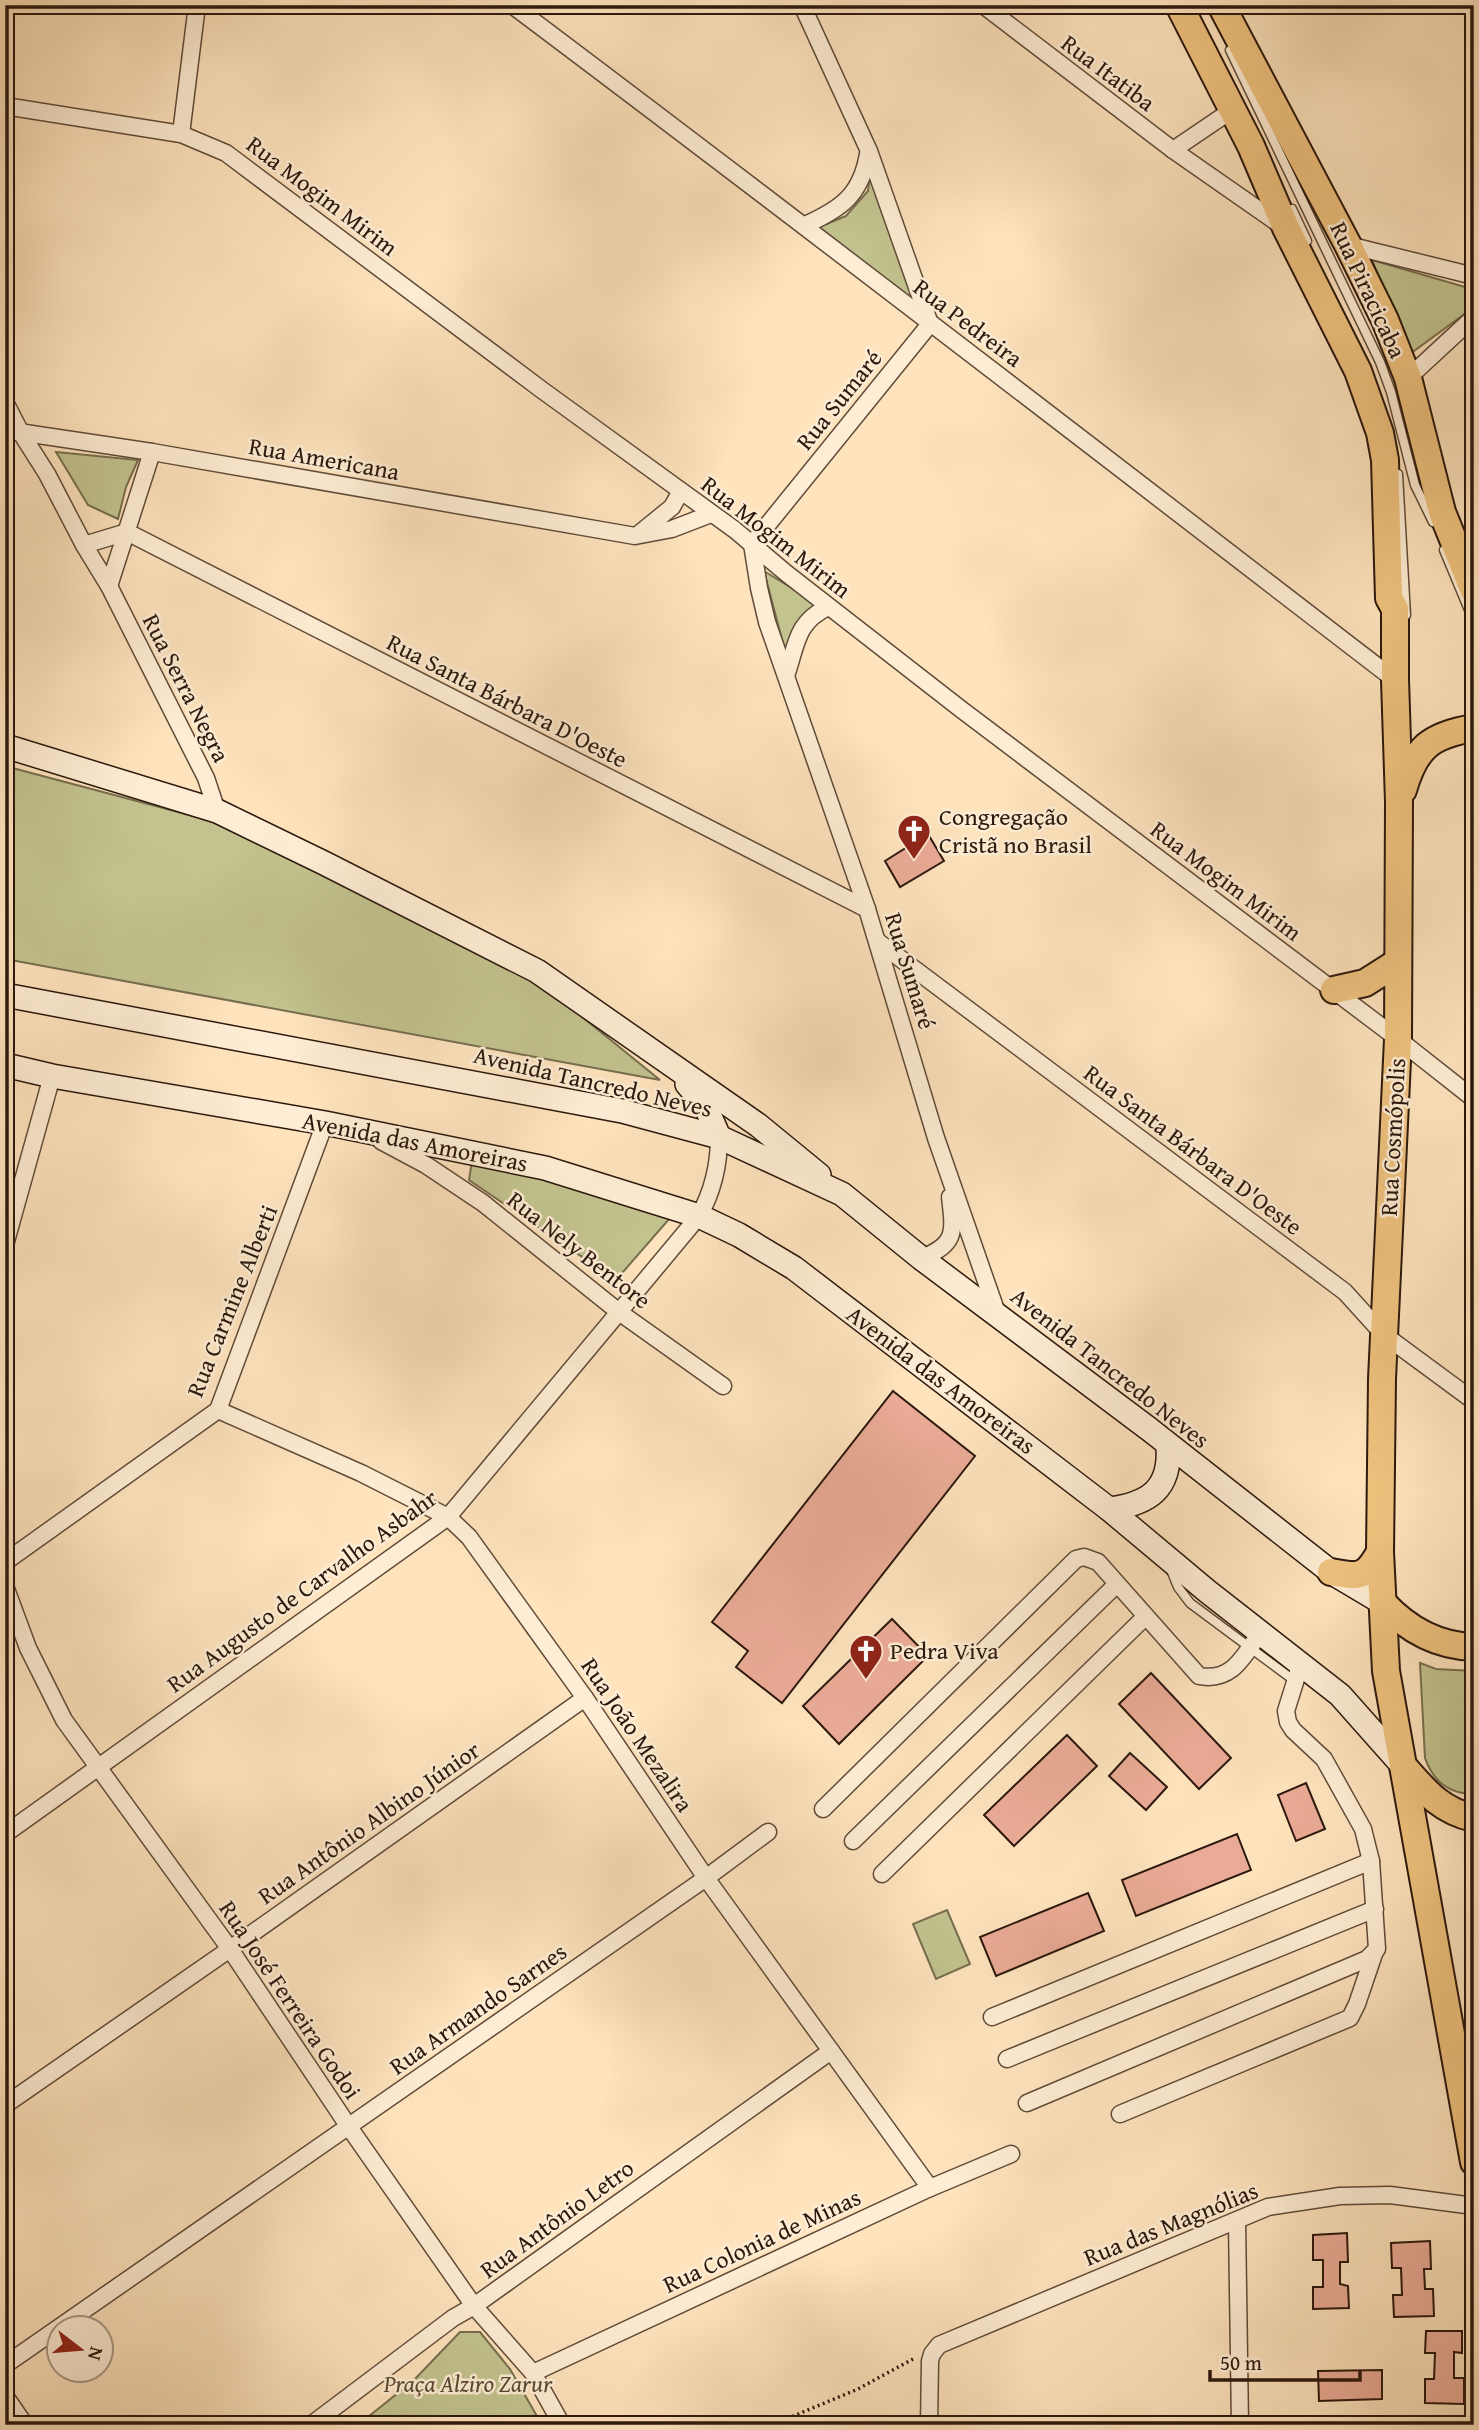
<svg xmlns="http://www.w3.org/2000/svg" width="1479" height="2430" font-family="'Gentium Book Plus',serif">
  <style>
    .green { fill: #c2c38f; stroke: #776e4e; stroke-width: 2 }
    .building { fill: #eaab96; stroke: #2c180d; stroke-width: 2 }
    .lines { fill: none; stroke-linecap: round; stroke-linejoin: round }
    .lane-casing { stroke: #604b39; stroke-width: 11 }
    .street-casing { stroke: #604b39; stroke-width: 19 }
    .secondary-casing { stroke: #2c180d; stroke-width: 26 }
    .primary-casing { stroke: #2c180d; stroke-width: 30 }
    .path { stroke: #2c180d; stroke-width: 3.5; stroke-dasharray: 2 3.5; stroke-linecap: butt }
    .lane { stroke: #feedd4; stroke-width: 8 }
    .street { stroke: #feedd4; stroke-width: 16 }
    .secondary { stroke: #feedd4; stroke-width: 23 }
    .primary { stroke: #efc27e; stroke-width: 26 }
    .labels { text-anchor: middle; stroke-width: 5; stroke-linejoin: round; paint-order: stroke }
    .street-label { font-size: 24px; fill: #2c180d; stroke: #feedd4 }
    .poi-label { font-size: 24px; fill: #2c180d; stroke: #feedd4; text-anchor: start }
    .park-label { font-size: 24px; font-style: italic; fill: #594b34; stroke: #feedd4 }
  </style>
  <rect width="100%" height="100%" fill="#fee3bd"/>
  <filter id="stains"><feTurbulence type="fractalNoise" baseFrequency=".00286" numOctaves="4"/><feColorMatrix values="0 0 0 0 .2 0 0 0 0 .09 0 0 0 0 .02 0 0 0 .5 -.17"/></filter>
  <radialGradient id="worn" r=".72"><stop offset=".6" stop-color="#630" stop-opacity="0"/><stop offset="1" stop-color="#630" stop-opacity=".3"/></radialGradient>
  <g class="green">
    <path d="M870,172l46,134 -99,-78 29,-12 22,-25z"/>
    <path d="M1372,260l100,29 2,18 -64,47z"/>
    <path d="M56,452l82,8 -12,27 -8,32 -30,-14z"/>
    <path d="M764,571l55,34c-19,8 -26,27 -34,46z"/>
    <path d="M5,766l222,59 306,152 127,103 -655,-121z"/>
    <path d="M472,1161l84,21 114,36 -54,62 -147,-100z"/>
    <path d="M1420,1663l16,6 38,2v123c-25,0 -41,-13 -49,-36z"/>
    <path d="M947,1910l23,54 -34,15 -23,-55z"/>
    <path d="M460,2332h20l30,37 32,56h-184l56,-45z"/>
  </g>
  <g class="building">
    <path d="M928,834l16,27 -44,26 -15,-26z"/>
    <path d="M893,1391l82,65 -193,247 -46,-36 12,-16 -36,-29z"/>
    <path d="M892,1619l36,37 -89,88 -36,-38z"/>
    <path d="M1151,1673l80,85 -32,31 -80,-85z"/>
    <path d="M1067,1735l30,31 -83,80 -30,-31z"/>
    <path d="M1130,1753l37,34 -21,23 -37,-34z"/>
    <path d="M1306,1783l19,46 -29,12 -18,-46z"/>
    <path d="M1237,1834l14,36 -115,46 -14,-36z"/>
    <path d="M1088,1893l16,38 -108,45 -16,-39z"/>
    <path d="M1347,2233l1,29h-8v22l8,2 1,22 -36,1v-22h10v-27h-10v-25z"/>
    <path d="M1430,2241l1,28h-7l1,20h8l1,27 -40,1 -1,-22h9l-1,-27h-9l-1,-25z"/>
    <path d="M1426,2331h36v22l-8,-1v26h10v26l-39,-1v-24h9l1,-26h-10z"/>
    <path d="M1382,2370v29l-63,2 -1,-30z"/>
  </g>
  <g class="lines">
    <defs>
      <g id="lane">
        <path d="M1230,50l150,312 11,30 24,93 18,37"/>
        <path d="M1292,209l15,32"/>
        <path d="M1398,474l8,141"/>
        <path d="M1444,550l30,72"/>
        <path d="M1171,1570l7,17 12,16 105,78"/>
      </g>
      <g id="street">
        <path d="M512,5c296,222 589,449 883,675"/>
        <path d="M802,5l67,146 61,173 -178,220 7,44 8,34 100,287 69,229 61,175"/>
        <path d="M983,5l190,145 109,76"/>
        <path d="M5,106l176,28 45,19 316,237 193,140 51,43 176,137 436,329 76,60"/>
        <path d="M181,134l16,-129"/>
        <path d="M1173,150l59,-40"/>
        <path d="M805,225c36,-16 56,-30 63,-71"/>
        <path d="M1348,245l126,31"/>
        <path d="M1408,378l66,-61"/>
        <path d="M5,402l16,31 26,41 37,71 25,41 97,192 11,33"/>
        <path d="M5,430l147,22 483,84 37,-7 39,-15"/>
        <path d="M127,532l740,377"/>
        <path d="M640,533l32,-26 9,-16"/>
        <path d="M84,545l43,-13"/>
        <path d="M109,586l43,-134"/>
        <path d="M787,673c10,-31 10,-51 41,-66"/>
        <path d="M877,941l468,351 38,42 91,67"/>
        <path d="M381,1141l45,24 57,38 136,109 104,74"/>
        <path d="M5,1245l47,-169"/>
        <path d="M921,1258c36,-13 33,-27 29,-61"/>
        <path d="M218,1410l143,63 87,44 21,20 116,161 121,180 224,310"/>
        <path d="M5,1562l213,-152 107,-287"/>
        <path d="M5,1586l23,62 36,72 166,229 119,178 125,179 59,67 29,52"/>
        <path d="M823,1809l253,-250 8,-2 14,5 101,114c33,6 44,-19 61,-43"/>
        <path d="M5,1834l443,-317 251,-301c14,-25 20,-50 20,-79"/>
        <path d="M853,1841l263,-256"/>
        <path d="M882,1874l263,-257"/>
        <path d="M992,2017l379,-156"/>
        <path d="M1007,2059l368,-150"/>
        <path d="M1027,2103l340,-144 10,-10 -6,-88 -8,-32 -39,-70 -31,-29 -5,-8 -2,-11 15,-48"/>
        <path d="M5,2105l225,-156 355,-251"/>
        <path d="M1120,2114l230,-96 7,-14 17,-50"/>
        <path d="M1237,2221l3,204"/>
        <path d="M5,2365l701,-487 62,-46"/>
        <path d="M533,2373l397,-185 81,-34"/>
        <path d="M5,2396l20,29"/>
        <path d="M311,2425l142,-107 21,-12 357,-255"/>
        <path d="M929,2425l1,-64 2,-7 7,-9 329,-138 72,-11 50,-1 84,11"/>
      </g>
      <g id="secondary">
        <path d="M5,746l212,65 107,52 213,108 221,154 61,50"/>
        <path d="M5,995l617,116 97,26 123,57 79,64 228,171 182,143 52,31"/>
        <path d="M5,1065l47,11 273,47 220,45 154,48 40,19 55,33 315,241 98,82 133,104 63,71"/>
        <path d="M687,1084l19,23 13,30"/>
        <path d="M1109,1509c40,-5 62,-20 59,-63"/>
      </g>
      <g id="primary">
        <path d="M1179,5l72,141 35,82 72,143 22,62 5,27 4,138 6,11v71l4,122 -1,237 -16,340 -2,173 6,119 88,491"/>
        <path d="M1221,5l127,240 37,75 23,58 34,134 32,79"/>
        <path d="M1403,790c12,-42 27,-55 71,-62"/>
        <path d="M1334,990l31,-7 33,-21"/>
        <path d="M1331,1572c28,5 34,7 49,-20"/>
        <path d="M1383,1603c24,26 54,43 91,44"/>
        <path d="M1404,1767c21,24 37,44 70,51"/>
      </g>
    </defs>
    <use href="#lane" class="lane-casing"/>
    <use href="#street" class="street-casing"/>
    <use href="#secondary" class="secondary-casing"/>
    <use href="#primary" class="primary-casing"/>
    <path class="path" d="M772,2425l86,-36 55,-30"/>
    <use href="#lane" class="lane"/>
    <use href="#street" class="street"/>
    <use href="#secondary" class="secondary"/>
    <use href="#primary" class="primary"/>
  </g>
  <defs>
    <symbol id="church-pin" viewBox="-11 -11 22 30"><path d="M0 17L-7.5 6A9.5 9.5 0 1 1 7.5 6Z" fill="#8f2418" stroke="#feedd4"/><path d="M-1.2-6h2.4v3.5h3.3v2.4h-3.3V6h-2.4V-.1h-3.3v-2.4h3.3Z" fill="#fff"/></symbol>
  </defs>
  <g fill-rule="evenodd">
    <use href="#church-pin" x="895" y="812" width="38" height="52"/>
    <use href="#church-pin" x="847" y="1632" width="38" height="52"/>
  </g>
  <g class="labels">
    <g class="street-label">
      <text transform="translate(1108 73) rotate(37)" y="8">Rua Itatiba</text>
      <text transform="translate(322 196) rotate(37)" y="8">Rua Mogim Mirim</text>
      <text transform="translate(1368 290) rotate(65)" y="8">Rua Piracicaba</text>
      <text transform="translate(968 323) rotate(37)" y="8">Rua Pedreira</text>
      <text transform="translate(839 400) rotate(-51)" y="8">Rua Sumaré</text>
      <text transform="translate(324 459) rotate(10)" y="8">Rua Americana</text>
      <text transform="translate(776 537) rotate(38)" y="8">Rua Mogim Mirim</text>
      <text transform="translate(186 688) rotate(63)" y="8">Rua Serra Negra</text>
      <text transform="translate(507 701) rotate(27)" y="8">Rua Santa Bárbara D'Oeste</text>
      <text transform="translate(1226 881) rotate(37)" y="8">Rua Mogim Mirim</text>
      <text transform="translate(910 971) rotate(73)" y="8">Rua Sumaré</text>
      <text transform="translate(593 1082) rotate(13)" y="8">Avenida Tancredo Neves</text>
      <text transform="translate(1393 1137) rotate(-87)" y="8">Rua Cosmópolis</text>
      <text transform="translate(415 1142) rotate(11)" y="8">Avenida das Amoreiras</text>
      <text transform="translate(1193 1150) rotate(37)" y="8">Rua Santa Bárbara D'Oeste</text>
      <text transform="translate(579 1250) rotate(38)" y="8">Rua Nely Bentore</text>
      <text transform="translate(232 1301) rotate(-68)" y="8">Rua Carmine Alberti</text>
      <text transform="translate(1110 1368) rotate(38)" y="8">Avenida Tancredo Neves</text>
      <text transform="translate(941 1380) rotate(37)" y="8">Avenida das Amoreiras</text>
      <text transform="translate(302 1591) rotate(-36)" y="8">Rua Augusto de Carvalho Asbahr</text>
      <text transform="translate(637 1735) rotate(56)" y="8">Rua João Mezalira</text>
      <text transform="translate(369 1823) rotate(-35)" y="8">Rua Antônio Albino Júnior</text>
      <text transform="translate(290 2000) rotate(56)" y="8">Rua José Ferreira Godoi</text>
      <text transform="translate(478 2009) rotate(-35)" y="8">Rua Armando Sarnes</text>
      <text transform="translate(557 2219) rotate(-36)" y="8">Rua Antônio Letro</text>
      <text transform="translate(1171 2224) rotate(-22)" y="8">Rua das Magnólias</text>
      <text transform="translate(762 2241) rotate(-25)" y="8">Rua Colonia de Minas</text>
    </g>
    <g class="poi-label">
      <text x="939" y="825">Congregação<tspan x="939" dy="28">Cristã no Brasil</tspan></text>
      <text x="890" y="1659">Pedra Viva</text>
    </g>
    <g class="park-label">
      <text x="468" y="2392">Praça Alziro Zarur</text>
    </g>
  </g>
  <rect width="1479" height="2430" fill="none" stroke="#fee3bd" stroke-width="28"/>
  <rect x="7" y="7" width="1465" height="2416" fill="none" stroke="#2c180d" stroke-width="3.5"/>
  <rect x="14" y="14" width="1451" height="2402" fill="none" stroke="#2c180d" stroke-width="2"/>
  <g transform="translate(80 2349) rotate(106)"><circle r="33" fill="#feedd4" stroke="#aa9884" stroke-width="2"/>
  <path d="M0-5L12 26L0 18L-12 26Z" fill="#8f2418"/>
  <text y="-10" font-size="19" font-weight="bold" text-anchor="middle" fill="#2c180d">N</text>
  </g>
  <path d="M1210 2370v10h150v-10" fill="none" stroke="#2c180d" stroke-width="3.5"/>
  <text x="1220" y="2370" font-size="21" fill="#2c180d" stroke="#feedd4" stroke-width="5" paint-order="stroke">50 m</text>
  <rect width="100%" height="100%" filter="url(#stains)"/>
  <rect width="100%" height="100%" fill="url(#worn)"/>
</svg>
